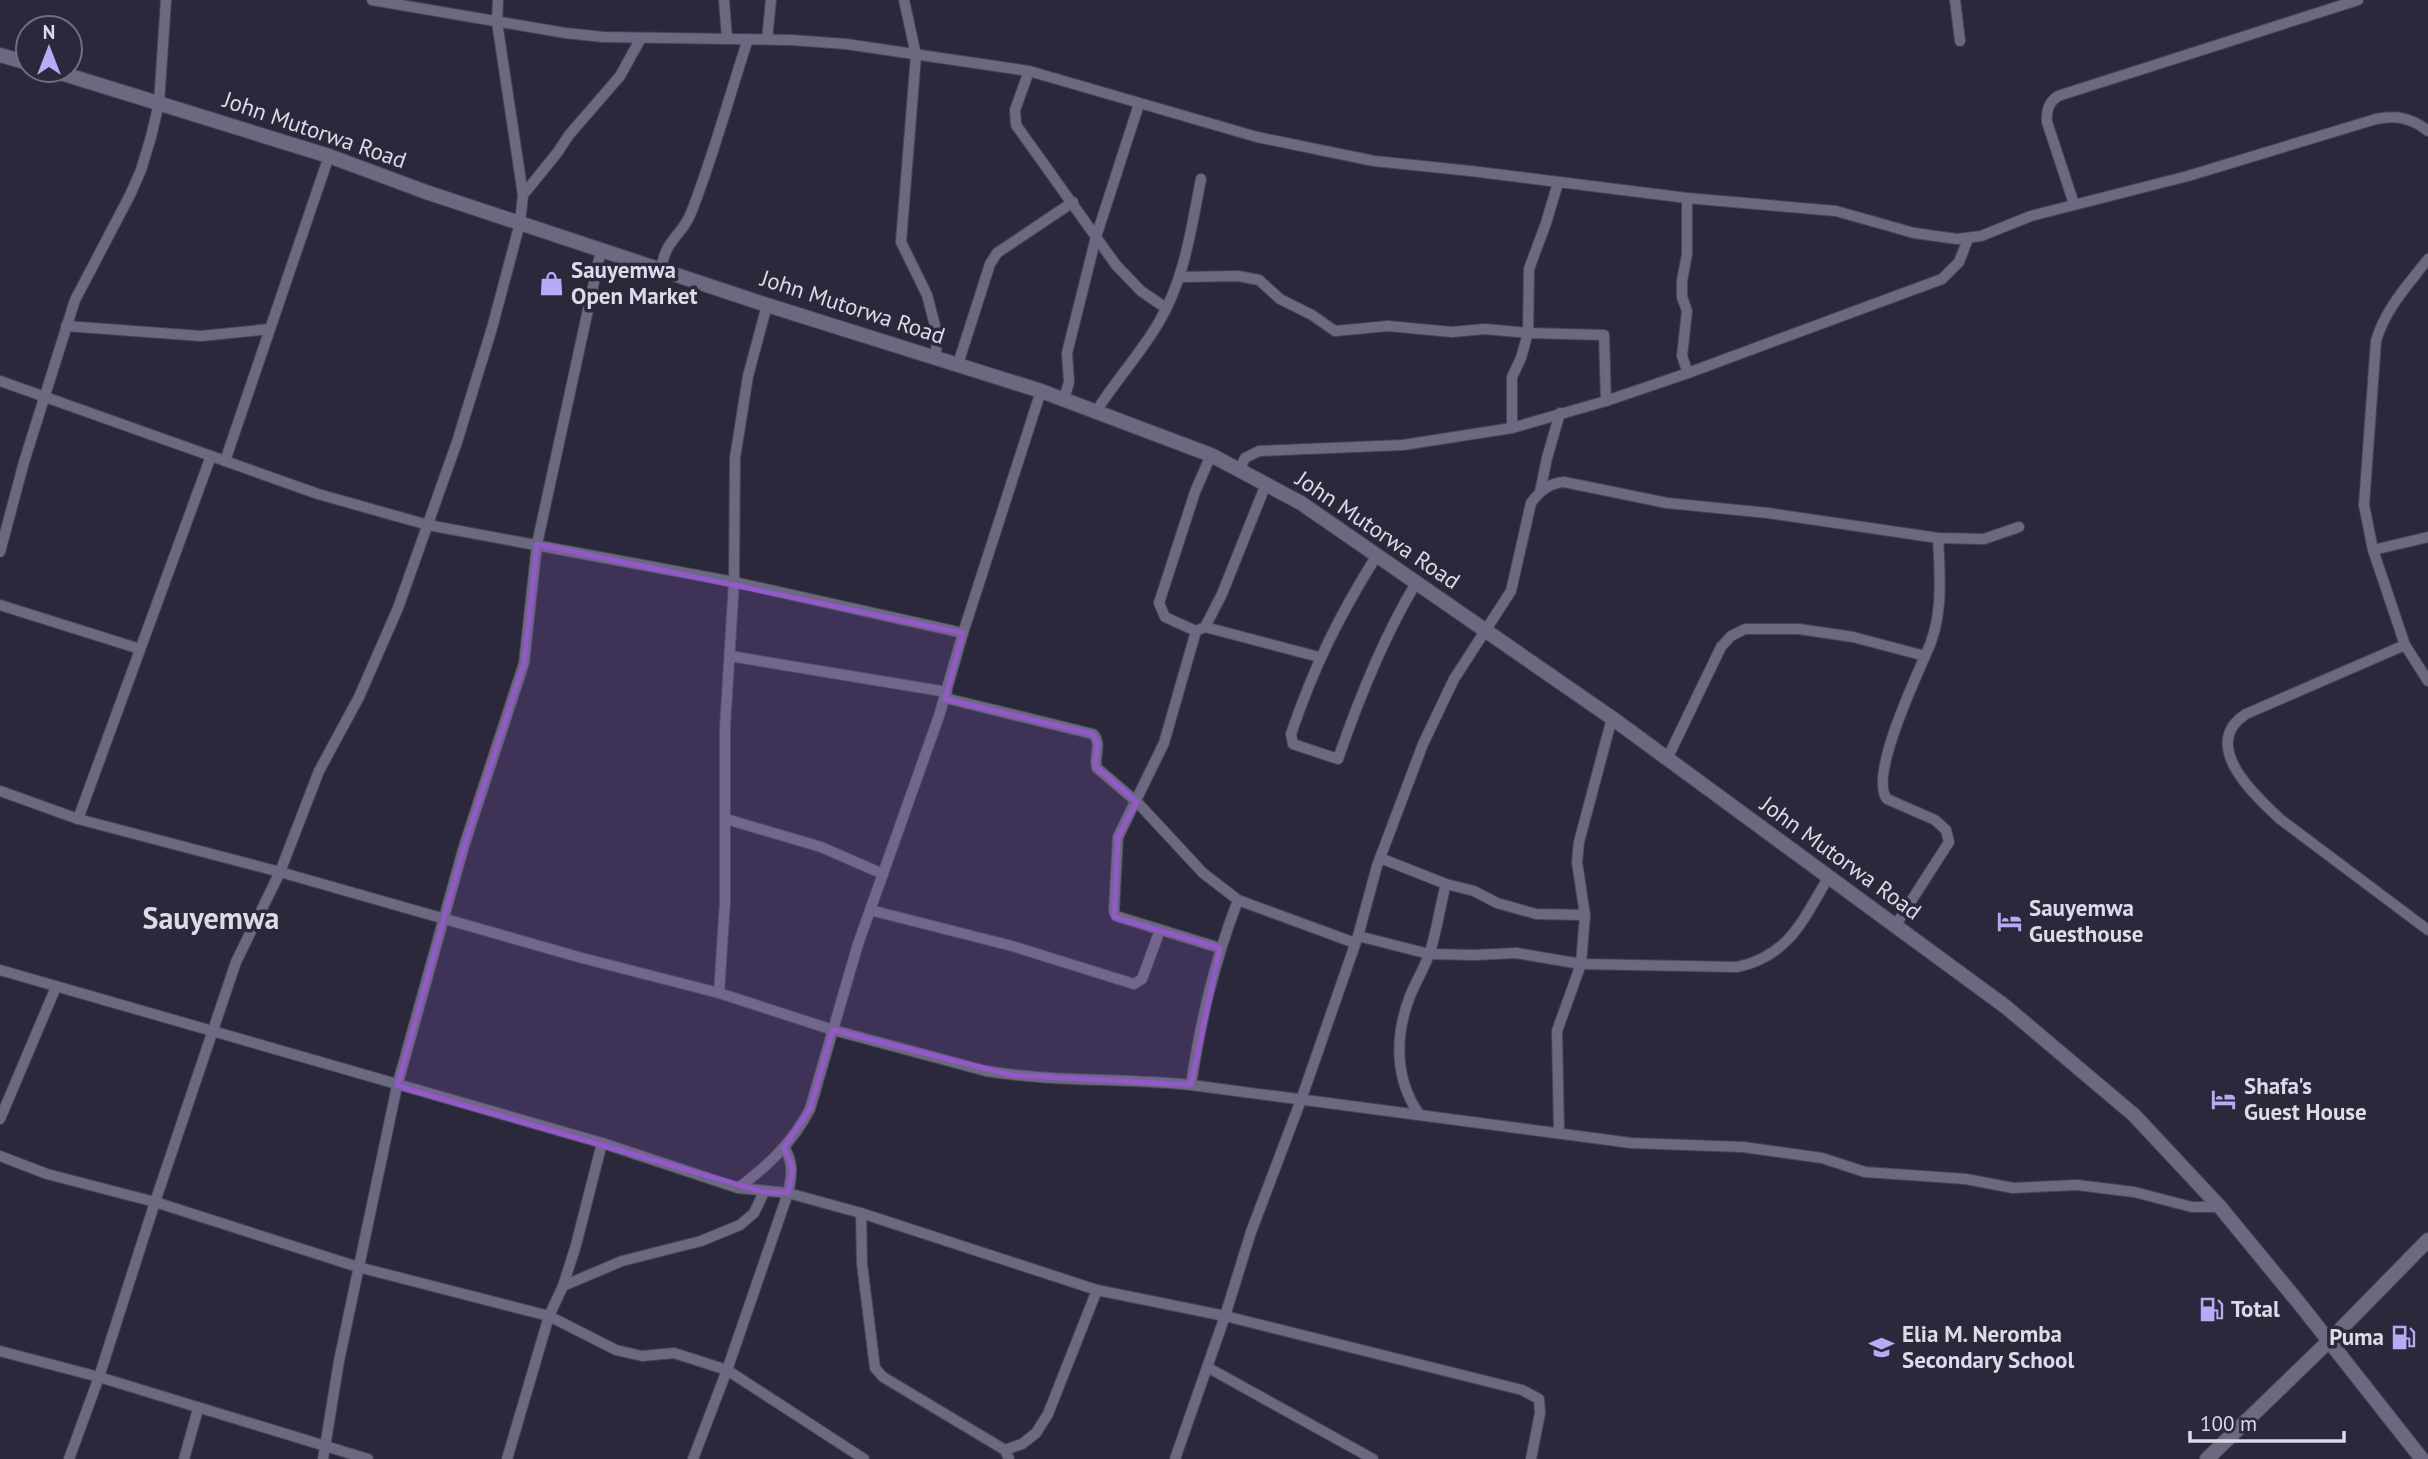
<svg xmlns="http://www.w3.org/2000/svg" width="2428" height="1459" font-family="'PT Sans',sans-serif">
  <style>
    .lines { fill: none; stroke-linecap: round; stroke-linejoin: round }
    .street-casing { stroke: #474555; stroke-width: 12 }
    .secondary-casing { stroke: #474555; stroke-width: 16 }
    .street { stroke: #6b697f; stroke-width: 10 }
    .secondary { stroke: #6b697f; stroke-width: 14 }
    .marked { fill: #9358c9; fill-opacity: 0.2; stroke: #9358c9; stroke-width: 5; stroke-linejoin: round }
    .labels { text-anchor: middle; stroke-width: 7; stroke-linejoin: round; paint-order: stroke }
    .street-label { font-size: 23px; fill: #dcdbe8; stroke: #2a283a }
    .poi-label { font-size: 23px; font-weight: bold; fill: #dcdbe8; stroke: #2a283a; text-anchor: start }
    .district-label { font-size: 30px; font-weight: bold; fill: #dcdbe8; stroke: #2a283a }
  </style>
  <rect width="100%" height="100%" fill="#2a283a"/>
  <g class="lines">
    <defs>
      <g id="street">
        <path d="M372,0l193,33 38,4 188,3 55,4 183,27 228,66 117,24 97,10 216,27 149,13 78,22 43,6 24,-3 50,-20 157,-40 188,-57c20,-4 36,-1 52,12"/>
        <path d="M724,0l3,38"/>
        <path d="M904,0l12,55 -15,187 26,53 11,42 -3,20"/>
        <path d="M1955,0l5,41"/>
        <path d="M767,39l4,-39"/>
        <path d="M1029,71l-14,39 1,15 100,140 25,26 25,17"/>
        <path d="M523,195l34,-42 12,-18 51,-59 21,-38"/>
        <path d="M1687,198v56l-5,27v16l5,14 -5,45 6,17"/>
        <path d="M2074,204l-27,-82c-1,-12 2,-20 11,-26l300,-96"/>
        <path d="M2428,259c-20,26 -43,50 -52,82l-12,164 9,45 32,95 23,36"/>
        <path d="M661,269c5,-31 21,-33 30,-56 22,-56 38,-116 57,-174"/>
        <path d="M1181,277l57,-1 21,4 21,19 32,16 23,16 53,-5 64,6 33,-3 43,4 76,2 2,66"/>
        <path d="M66,326l135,10 69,-7"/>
        <path d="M958,364l32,-100 7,-11 76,-51"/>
        <path d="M0,381l318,113 110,31 306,57 229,51"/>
        <path d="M1064,399l5,-17 -2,-29 29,-116 43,-133"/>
        <path d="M1097,410c19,-30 44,-57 62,-88 26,-44 32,-93 42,-143"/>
        <path d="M1512,428v-51l9,-19 7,-25 1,-64 17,-46 12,-40"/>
        <path d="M225,461l104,-305"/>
        <path d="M1240,468l5,-10 14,-7 144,-6 109,-17 94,-27 82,-28 254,-94 17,-17 9,-23"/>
        <path d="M1540,492l7,-34 13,-45"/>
        <path d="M2373,550l55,-13"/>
        <path d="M0,552l24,-90 51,-162 55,-105 11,-25 10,-33 8,-34 7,-103"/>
        <path d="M1377,555c-38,61 -63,111 -86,179l2,10 45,15c21,-61 45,-121 78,-176"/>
        <path d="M0,605l140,44"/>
        <path d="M1205,627l114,30"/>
        <path d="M1196,631l-31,-14 -6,-14 36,-111 16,-37"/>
        <path d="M2405,645l-159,69c-47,30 8,81 34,105l148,111"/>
        <path d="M730,656l217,36"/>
        <path d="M945,698l148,36c10,10 0,23 4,34l40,34 66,71 35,27 117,43"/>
        <path d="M1667,759l54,-112 10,-11 14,-7h54l54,8 72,19c19,-37 15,-78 13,-118"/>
        <path d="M0,791l78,28 202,53 302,86 137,35 114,37 153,41c67,11 137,7 205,14l440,58 112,4 79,11 43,14 101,7 47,9 64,-3 57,7 58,15h28"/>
        <path d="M78,819l133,-363"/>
        <path d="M726,819l95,28 62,27"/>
        <path d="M1380,858l66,26 28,7 23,12 39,11 49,1"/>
        <path d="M870,910l142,36 122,38 8,-5 18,-49"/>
        <path d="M1895,926l54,-84 -3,-12 -11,-10 -48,-21c-18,-22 27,-117 38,-143"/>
        <path d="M1358,936l71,18 46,1 41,-2 65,11 156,3c52,-11 66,-47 91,-89"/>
        <path d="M1220,948l-104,-32 -2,-5 4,-74 46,-94 32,-112 9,-4 17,-33 44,-110"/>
        <path d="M0,970l602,173 136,45 50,5 73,20 236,77 128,26 297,74 17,9 1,14 -9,46"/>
        <path d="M719,993l6,-91v-175l9,-145 1,-124 13,-82 19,-71"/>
        <path d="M1191,1085c10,-66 23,-122 47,-185"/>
        <path d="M1419,1114c-25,-36 -24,-79 -9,-118 6,-15 15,-29 20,-44 7,-22 10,-46 16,-68"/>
        <path d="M0,1119l56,-132"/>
        <path d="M1559,1133l-2,-102 24,-67 4,-49 -8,-53 2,-20 33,-124"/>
        <path d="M0,1156l47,18 108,28 203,65 191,49 67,34 26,6 32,-3 53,17 137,89"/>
        <path d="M738,1188c30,-22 55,-46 72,-79l48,-165 81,-228 24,-83 78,-242"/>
        <path d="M861,1213l1,51 13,104 8,9 122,73 4,9"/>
        <path d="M563,1286l59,-25 79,-20 39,-16 14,-12 10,-21"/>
        <path d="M0,1351l99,26 269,82"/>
        <path d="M1207,1367l166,92"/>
        <path d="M1005,1450l17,-6 14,-11 12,-19 49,-124"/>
        <path d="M69,1459l30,-82 56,-175 81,-240 44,-90 39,-101 40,-74 39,-89 59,-166 35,-114 28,-105 3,-28 -26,-173 1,-22"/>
        <path d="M184,1459l14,-50"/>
        <path d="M323,1459l16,-98 58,-275 67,-240 60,-183 13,-119 64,-294"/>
        <path d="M507,1459l42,-143 14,-30 13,-41 26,-102"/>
        <path d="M693,1459l34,-89 61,-177c4,-18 6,-30 -4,-46"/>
        <path d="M1175,1459l50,-143 26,-84 50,-132 57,-164 19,-70 46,-122 31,-65 57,-88 20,-88c9,-12 18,-20 33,-21l103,21 101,10 170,25 46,1 35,-12"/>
      </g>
      <g id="secondary">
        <path d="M0,55l28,8"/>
        <path d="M51,70l278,86 97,36 341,113 274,86 170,64 90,48 311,215 394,289 128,108 86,92 79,96 123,156"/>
        <path d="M2207,1459l122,-118 99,-101"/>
      </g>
    </defs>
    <use href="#street" class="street-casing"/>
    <use href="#secondary" class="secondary-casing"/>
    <use href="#street" class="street"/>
    <use href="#secondary" class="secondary"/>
  </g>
  <path class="marked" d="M537,544l426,89 -18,66 148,35 5,9 -3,23 42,36 -19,35 -4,80 106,31 -29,137 -180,-10 -178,-45 -23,79 -26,38 9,22 -5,24 -24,-1 -367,-106 67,-240 60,-183z"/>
  <defs>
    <symbol id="shop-bare" viewBox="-9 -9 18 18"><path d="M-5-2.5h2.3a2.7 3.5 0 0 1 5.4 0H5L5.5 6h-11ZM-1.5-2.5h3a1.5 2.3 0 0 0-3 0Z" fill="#b7abf8" stroke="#2a283a" stroke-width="2.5" paint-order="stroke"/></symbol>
    <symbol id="hotel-bare" viewBox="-9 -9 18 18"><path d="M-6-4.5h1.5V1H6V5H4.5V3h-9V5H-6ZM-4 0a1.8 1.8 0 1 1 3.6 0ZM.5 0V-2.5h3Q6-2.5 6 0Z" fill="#b7abf8" stroke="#2a283a" stroke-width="2.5" paint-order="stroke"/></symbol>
    <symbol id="fuel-bare" viewBox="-9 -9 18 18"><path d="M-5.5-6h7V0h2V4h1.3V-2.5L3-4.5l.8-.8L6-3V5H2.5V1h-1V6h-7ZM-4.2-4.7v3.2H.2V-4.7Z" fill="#b7abf8" stroke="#2a283a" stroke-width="2.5" paint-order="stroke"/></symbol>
    <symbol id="school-bare" viewBox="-9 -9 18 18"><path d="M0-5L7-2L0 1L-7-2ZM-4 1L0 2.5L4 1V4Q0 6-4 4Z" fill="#b7abf8" stroke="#2a283a" stroke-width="2.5" paint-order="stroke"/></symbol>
  </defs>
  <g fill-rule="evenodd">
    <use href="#shop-bare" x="534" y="266" width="35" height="35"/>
    <use href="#hotel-bare" x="1992" y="904" width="35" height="35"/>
    <use href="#hotel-bare" x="2206" y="1082" width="35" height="35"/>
    <use href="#fuel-bare" x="2194" y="1292" width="35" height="35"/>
    <use href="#fuel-bare" x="2386" y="1320" width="35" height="35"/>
    <use href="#school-bare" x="1864" y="1330" width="35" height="35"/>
  </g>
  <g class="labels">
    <g class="street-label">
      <text transform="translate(315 130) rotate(19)" y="8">John Mutorwa Road</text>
      <text transform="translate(853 307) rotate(18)" y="8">John Mutorwa Road</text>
      <text transform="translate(1378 530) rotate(34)" y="8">John Mutorwa Road</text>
      <text transform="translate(1841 858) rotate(36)" y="8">John Mutorwa Road</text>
    </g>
    <g class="poi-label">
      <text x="571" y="278">Sauyemwa<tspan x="571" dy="26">Open Market</tspan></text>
      <text x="2029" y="916">Sauyemwa<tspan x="2029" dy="26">Guesthouse</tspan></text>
      <text x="2244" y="1094">Shafa's<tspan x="2244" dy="26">Guest House</tspan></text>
      <text x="2231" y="1317">Total</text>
      <text x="1902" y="1342">Elia M. Neromba<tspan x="1902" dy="26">Secondary School</tspan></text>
      <text x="2384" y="1345" text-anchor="end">Puma</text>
    </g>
    <g class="district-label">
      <text x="211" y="929">Sauyemwa</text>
    </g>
  </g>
  <g transform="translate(49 49)"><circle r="33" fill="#2a283a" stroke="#717080" stroke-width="2"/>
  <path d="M0-5L12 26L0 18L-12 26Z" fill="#b7abf8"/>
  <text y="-10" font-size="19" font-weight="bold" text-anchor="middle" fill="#dcdbe8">N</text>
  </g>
  <path d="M2190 1431v10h154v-10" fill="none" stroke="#dcdbe8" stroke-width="3.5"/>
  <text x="2200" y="1431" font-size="21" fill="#dcdbe8" stroke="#2a283a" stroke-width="5" paint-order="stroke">100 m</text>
</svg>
